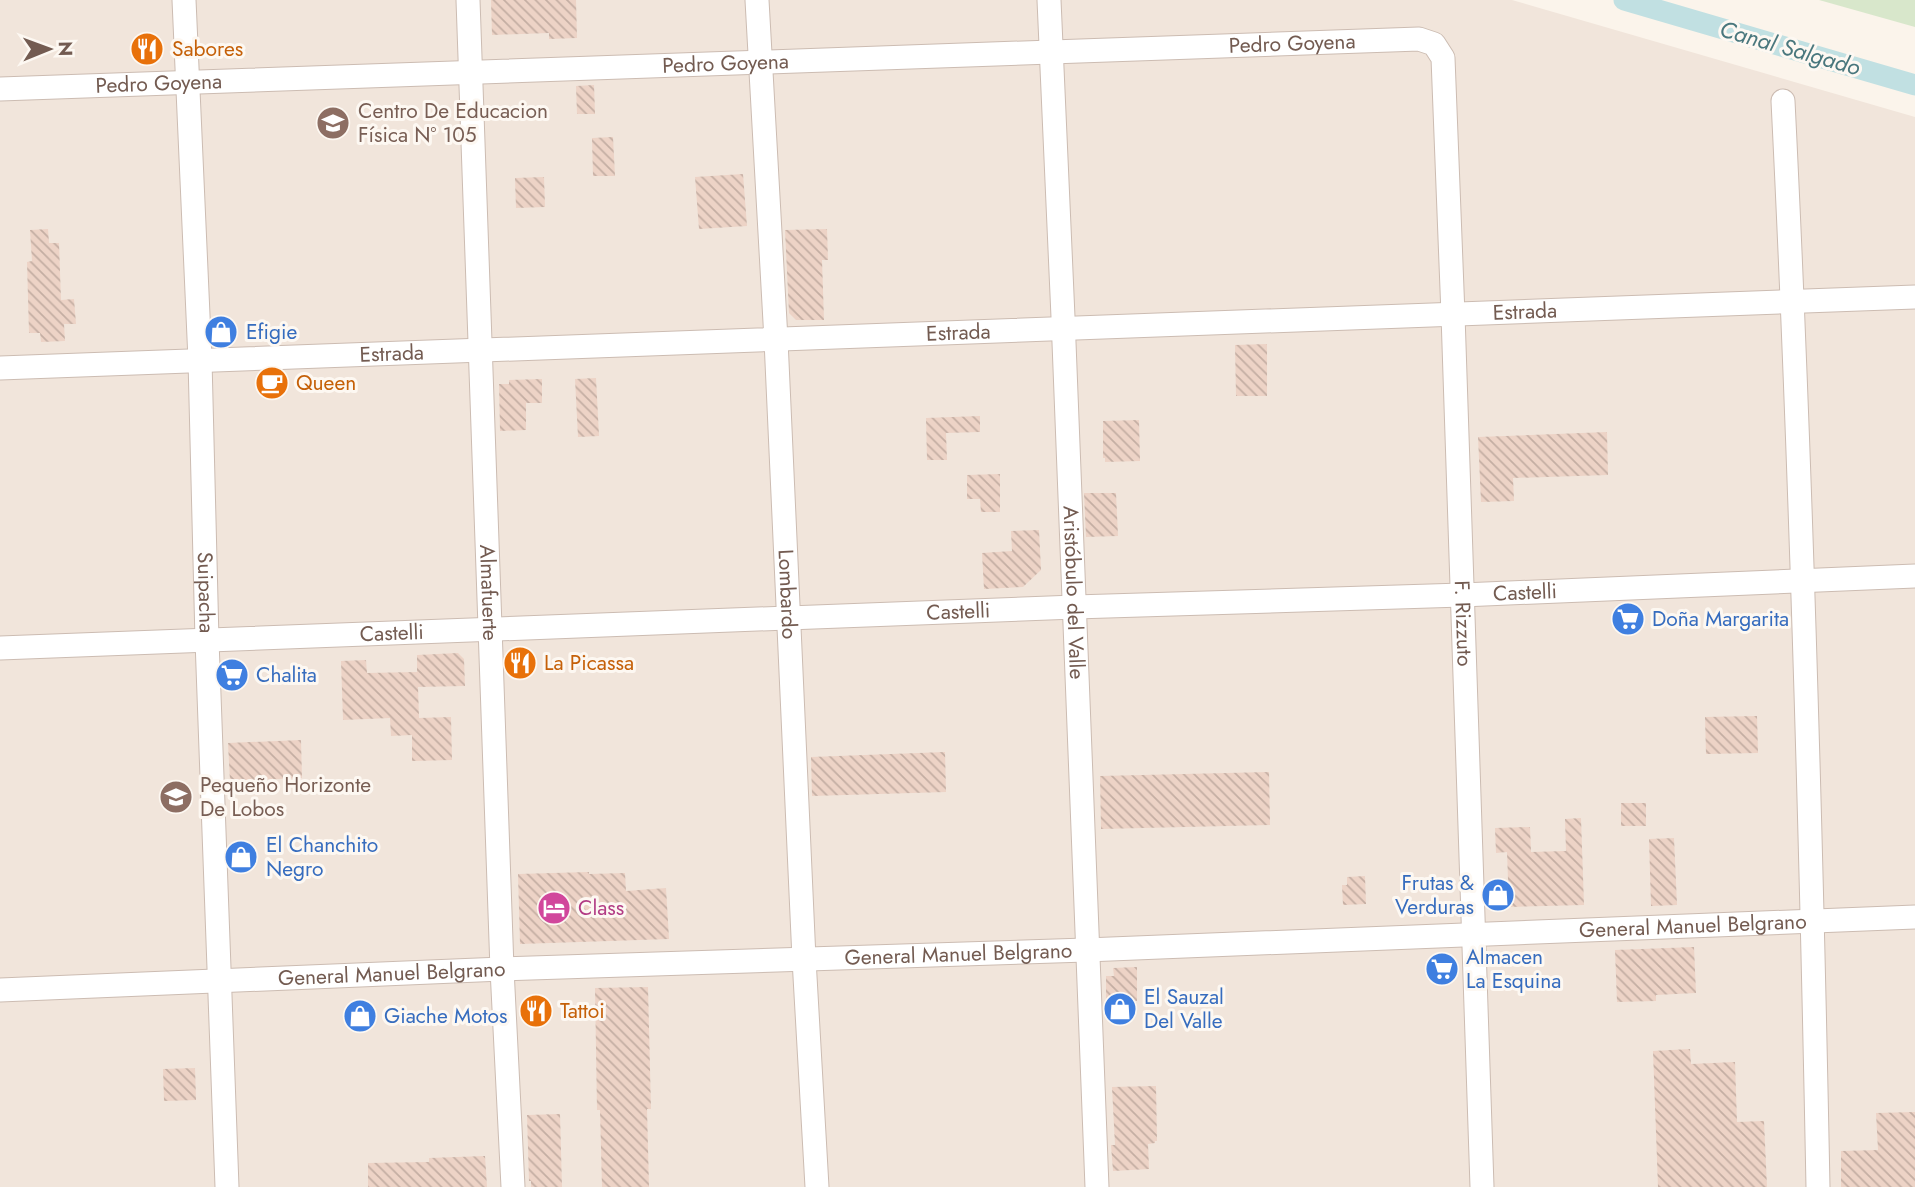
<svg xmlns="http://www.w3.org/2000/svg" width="1915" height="1187" font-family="Jost,sans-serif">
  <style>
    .residential { fill: #f1e5db }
    .pitch { fill: #d8e7cb }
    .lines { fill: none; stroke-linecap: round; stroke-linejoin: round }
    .canal { stroke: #c1e0e2; stroke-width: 21 }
    .building { fill: url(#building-back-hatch) }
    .minor-casing { stroke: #ccbcb2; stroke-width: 25 }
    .minor { stroke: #fff; stroke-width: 23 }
    .labels { text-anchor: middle; stroke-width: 6; stroke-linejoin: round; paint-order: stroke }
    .street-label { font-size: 21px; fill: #735b51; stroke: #fdf8f2 }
    .food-label { font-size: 21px; fill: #c56008; stroke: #fdf8f2; text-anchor: start }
    .education-label { font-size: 21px; fill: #785e54; stroke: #fdf8f2; text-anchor: start }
    .shop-label { font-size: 21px; fill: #366cbe; stroke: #fdf8f2; text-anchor: start }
    .hotel-label { font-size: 21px; fill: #b23c85; stroke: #fdf8f2; text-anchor: start }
    .water-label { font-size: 23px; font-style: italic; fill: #49777d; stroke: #fdf8f2 }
  </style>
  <defs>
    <pattern id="building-back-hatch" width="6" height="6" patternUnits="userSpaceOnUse" patternTransform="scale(1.75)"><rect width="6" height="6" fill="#edd3c6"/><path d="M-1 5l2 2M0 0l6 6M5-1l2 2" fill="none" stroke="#c4aea3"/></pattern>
  </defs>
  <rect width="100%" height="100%" fill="#fbf4eb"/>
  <path class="residential" d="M0,0h1512l403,117v1070h-1915z"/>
  <path class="pitch" d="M1819,0h96v27z"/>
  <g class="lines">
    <path class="canal" d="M1624,0l291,85"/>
  </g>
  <g class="building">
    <path d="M491,0h85l1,38 -28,1v-6l-57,2z"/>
    <path d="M594,85l1,29h-18l-1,-28z"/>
    <path d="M613,137l2,39h-22l-1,-38z"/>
    <path d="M743,174l4,52 -48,3 -4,-52z"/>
    <path d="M544,177l1,30 -29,1 -1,-30z"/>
    <path d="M48,229l1,14h10l2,57 13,-1 2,25h-12l1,17 -24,1 -1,-9h-11l-2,-71 5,-1 -2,-31z"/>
    <path d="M827,229l1,31h-6l2,60h-28l-7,-7 -4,-83z"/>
    <path d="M1267,344v52h-31l-1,-51z"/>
    <path d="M596,378l3,58 -21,1 -3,-58z"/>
    <path d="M542,379v24h-16v27l-26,1 -1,-47h10v-4z"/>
    <path d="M980,416v16l-34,1 1,27h-20l-1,-42z"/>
    <path d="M1139,420l1,41 -35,1v-4h-2v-37z"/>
    <path d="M1607,432l1,43 -95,3 1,23 -33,1 -3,-65z"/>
    <path d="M1000,474v38h-19l-1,-13h-13v-24z"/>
    <path d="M1084,493h32l2,43 -32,1z"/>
    <path d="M1039,530l2,40 -18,17 -39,2 -2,-36 30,-2 -1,-20z"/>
    <path d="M458,653l6,6 1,27 -47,1 1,31 32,-1 1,43 -40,1v-26l-21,1 -1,-18 -47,2 -2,-59 25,-1 1,13 50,-1v-17z"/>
    <path d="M1757,716l1,37 -52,1 -1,-37z"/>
    <path d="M301,740l1,38 -72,3 -2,-38z"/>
    <path d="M945,752l1,40 -134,4 -1,-39z"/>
    <path d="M1269,772l1,53 -169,4 -1,-53z"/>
    <rect x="1621" y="803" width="25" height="23"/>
    <path d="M1581,818l3,87 -75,2 -2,-55 -11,1 -1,-25 35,-1 1,25 35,-1 -1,-32z"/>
    <path d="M1674,838l3,67 -26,1 -2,-67z"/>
    <path d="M589,872v2l36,-1 1,18 40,-3 3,51 -149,5 -2,-70z"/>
    <path d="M1365,876l1,28 -23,1 -1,-20h5v-8z"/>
    <path d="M1694,947l2,46 -40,2v6l-39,1 -2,-52z"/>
    <path d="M1137,967v34h-31v-25h8l-1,-8z"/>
    <path d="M648,987l3,122h-4l2,78h-47l-2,-77h-3l-2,-122z"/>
    <path d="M1690,1049l1,15 44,-2 2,60 27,-1 3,66h-109l-5,-136z"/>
    <path d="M195,1068l1,32 -32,1 -1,-32z"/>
    <path d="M1156,1086l1,55h-2v2l-7,1 1,25 -36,2 -2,-26h4l-3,-58z"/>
    <path d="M1915,1112v75h-74v-36l37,-1 -2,-37z"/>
    <path d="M560,1114l2,73h-31v-6h-2l-2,-66z"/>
    <path d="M485,1156l2,31h-119v-24l61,-1v-4z"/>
  </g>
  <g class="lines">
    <defs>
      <g id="minor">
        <path id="s1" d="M184,0l16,360 7,280 20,547"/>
        <path id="s2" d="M468,0l34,969 11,218"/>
        <path id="s3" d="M757,0l19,340 28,619 13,228"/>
        <path id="s4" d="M1049,0l14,317 34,870"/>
        <path id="s5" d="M0,89l1419,-50 15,5 9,14 10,257 29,872"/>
        <path d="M1783,101c18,362 28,724 35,1086"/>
        <path id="s6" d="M0,368l1915,-71"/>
        <path id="s7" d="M0,648l1075,-41 387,-12 453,-19"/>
        <path id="s8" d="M0,990l502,-21 584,-19 829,-33"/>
      </g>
    </defs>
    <use href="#minor" class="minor-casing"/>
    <use href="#minor" class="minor"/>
  </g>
  <defs>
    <symbol id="restaurant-disc" viewBox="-11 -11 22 22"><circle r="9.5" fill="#e8710a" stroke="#fdf8f2"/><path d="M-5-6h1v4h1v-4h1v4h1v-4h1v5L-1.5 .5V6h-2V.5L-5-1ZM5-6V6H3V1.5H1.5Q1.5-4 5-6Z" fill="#fff"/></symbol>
    <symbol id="school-disc" viewBox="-11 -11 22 22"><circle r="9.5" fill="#8d6e63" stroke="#fdf8f2"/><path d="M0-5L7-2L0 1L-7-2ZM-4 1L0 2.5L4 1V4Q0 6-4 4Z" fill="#fff"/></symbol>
    <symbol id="shop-disc" viewBox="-11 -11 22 22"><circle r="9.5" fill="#3f7fe0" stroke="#fdf8f2"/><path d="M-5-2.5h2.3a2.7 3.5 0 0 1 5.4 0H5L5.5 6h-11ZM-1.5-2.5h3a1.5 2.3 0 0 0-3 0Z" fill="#fff"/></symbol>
    <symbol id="cafe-disc" viewBox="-11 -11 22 22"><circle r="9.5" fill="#e8710a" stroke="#fdf8f2"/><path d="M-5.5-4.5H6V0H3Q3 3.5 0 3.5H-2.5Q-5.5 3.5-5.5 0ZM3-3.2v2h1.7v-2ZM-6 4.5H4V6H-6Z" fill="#fff"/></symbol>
    <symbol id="supermarket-disc" viewBox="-11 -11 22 22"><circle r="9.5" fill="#3f7fe0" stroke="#fdf8f2"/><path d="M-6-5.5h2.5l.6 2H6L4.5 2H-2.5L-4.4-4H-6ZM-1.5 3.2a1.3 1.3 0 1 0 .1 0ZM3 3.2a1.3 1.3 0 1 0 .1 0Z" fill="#fff"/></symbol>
    <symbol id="hotel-disc" viewBox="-11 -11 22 22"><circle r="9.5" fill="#d1479c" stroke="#fdf8f2"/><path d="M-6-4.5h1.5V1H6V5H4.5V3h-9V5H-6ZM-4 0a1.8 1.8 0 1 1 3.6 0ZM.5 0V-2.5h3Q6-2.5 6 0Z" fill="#fff"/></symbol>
  </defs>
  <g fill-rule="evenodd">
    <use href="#restaurant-disc" x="128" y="30" width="38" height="38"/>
    <use href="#school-disc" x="314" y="104" width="38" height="38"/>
    <use href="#shop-disc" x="202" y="313" width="38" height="38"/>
    <use href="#cafe-disc" x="253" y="364" width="38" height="38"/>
    <use href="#supermarket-disc" x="1609" y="600" width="38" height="38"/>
    <use href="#restaurant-disc" x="501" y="644" width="38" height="38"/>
    <use href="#supermarket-disc" x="213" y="656" width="38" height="38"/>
    <use href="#school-disc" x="157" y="778" width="38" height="38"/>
    <use href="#shop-disc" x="222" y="838" width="38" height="38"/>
    <use href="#shop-disc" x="1479" y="876" width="38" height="38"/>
    <use href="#hotel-disc" x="535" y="889" width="38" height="38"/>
    <use href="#supermarket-disc" x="1423" y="950" width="38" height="38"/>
    <use href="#shop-disc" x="1101" y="990" width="38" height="38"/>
    <use href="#restaurant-disc" x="517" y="992" width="38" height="38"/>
    <use href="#shop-disc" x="341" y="997" width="38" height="38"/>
  </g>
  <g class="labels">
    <g class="street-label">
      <text dy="7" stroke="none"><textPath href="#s5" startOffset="1293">Pedro Goyena</textPath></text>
      <text dy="7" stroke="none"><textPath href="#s5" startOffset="726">Pedro Goyena</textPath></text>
      <text dy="7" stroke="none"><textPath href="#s5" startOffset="159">Pedro Goyena</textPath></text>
      <text dy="7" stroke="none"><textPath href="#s6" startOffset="1526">Estrada</textPath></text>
      <text dy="7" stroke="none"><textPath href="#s6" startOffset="959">Estrada</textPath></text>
      <text dy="7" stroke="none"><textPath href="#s6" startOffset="392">Estrada</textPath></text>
      <text dy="7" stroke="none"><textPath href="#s7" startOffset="1526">Castelli</textPath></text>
      <text dy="7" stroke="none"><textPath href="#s1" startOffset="593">Suipacha</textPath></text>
      <text dy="7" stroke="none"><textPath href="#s3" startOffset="595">Lombardo</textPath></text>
      <text dy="7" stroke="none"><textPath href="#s4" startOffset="593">Aristóbulo del Valle</textPath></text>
      <text dy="7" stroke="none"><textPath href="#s2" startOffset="593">Almafuerte</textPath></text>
      <text dy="7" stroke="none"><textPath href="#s7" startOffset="959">Castelli</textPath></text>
      <text dy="7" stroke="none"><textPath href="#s5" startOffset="2018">F. Rizzuto</textPath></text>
      <text dy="7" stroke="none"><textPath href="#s7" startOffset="392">Castelli</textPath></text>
      <text dy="7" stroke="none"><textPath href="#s8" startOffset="1694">General Manuel Belgrano</textPath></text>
      <text dy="7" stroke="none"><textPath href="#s8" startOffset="959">General Manuel Belgrano</textPath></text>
      <text dy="7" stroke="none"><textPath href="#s8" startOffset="392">General Manuel Belgrano</textPath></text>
    </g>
    <g class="food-label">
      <text x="172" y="56">Sabores</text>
      <text x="296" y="390">Queen</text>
      <text x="544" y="670">La Picassa</text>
      <text x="560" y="1018">Tattoi</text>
    </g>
    <g class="education-label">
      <text x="358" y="118">Centro De Educacion<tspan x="358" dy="24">Física N° 105</tspan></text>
      <text x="200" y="792">Pequeño Horizonte<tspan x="200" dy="24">De Lobos</tspan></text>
    </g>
    <g class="shop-label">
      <text x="246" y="339">Efigie</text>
      <text x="1652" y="626">Doña Margarita</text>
      <text x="256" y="682">Chalita</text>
      <text x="266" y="852">El Chanchito<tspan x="266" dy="24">Negro</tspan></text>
      <text x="1474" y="890" text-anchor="end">Frutas &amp;<tspan x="1474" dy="24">Verduras</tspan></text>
      <text x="1466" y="964">Almacen<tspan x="1466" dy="24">La Esquina</tspan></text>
      <text x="1144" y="1004">El Sauzal<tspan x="1144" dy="24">Del Valle</tspan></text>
      <text x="384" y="1023">Giache Motos</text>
    </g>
    <g class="hotel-label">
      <text x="578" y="915">Class</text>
    </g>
    <g class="water-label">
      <text transform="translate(1790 48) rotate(16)" y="8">Canal Salgado</text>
    </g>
  </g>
  <g transform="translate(49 49) rotate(89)" stroke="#fdf8f2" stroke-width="5" paint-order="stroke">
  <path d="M0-5L12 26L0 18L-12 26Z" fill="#735b51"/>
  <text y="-10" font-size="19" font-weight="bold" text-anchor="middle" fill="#735b51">N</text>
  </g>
</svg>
